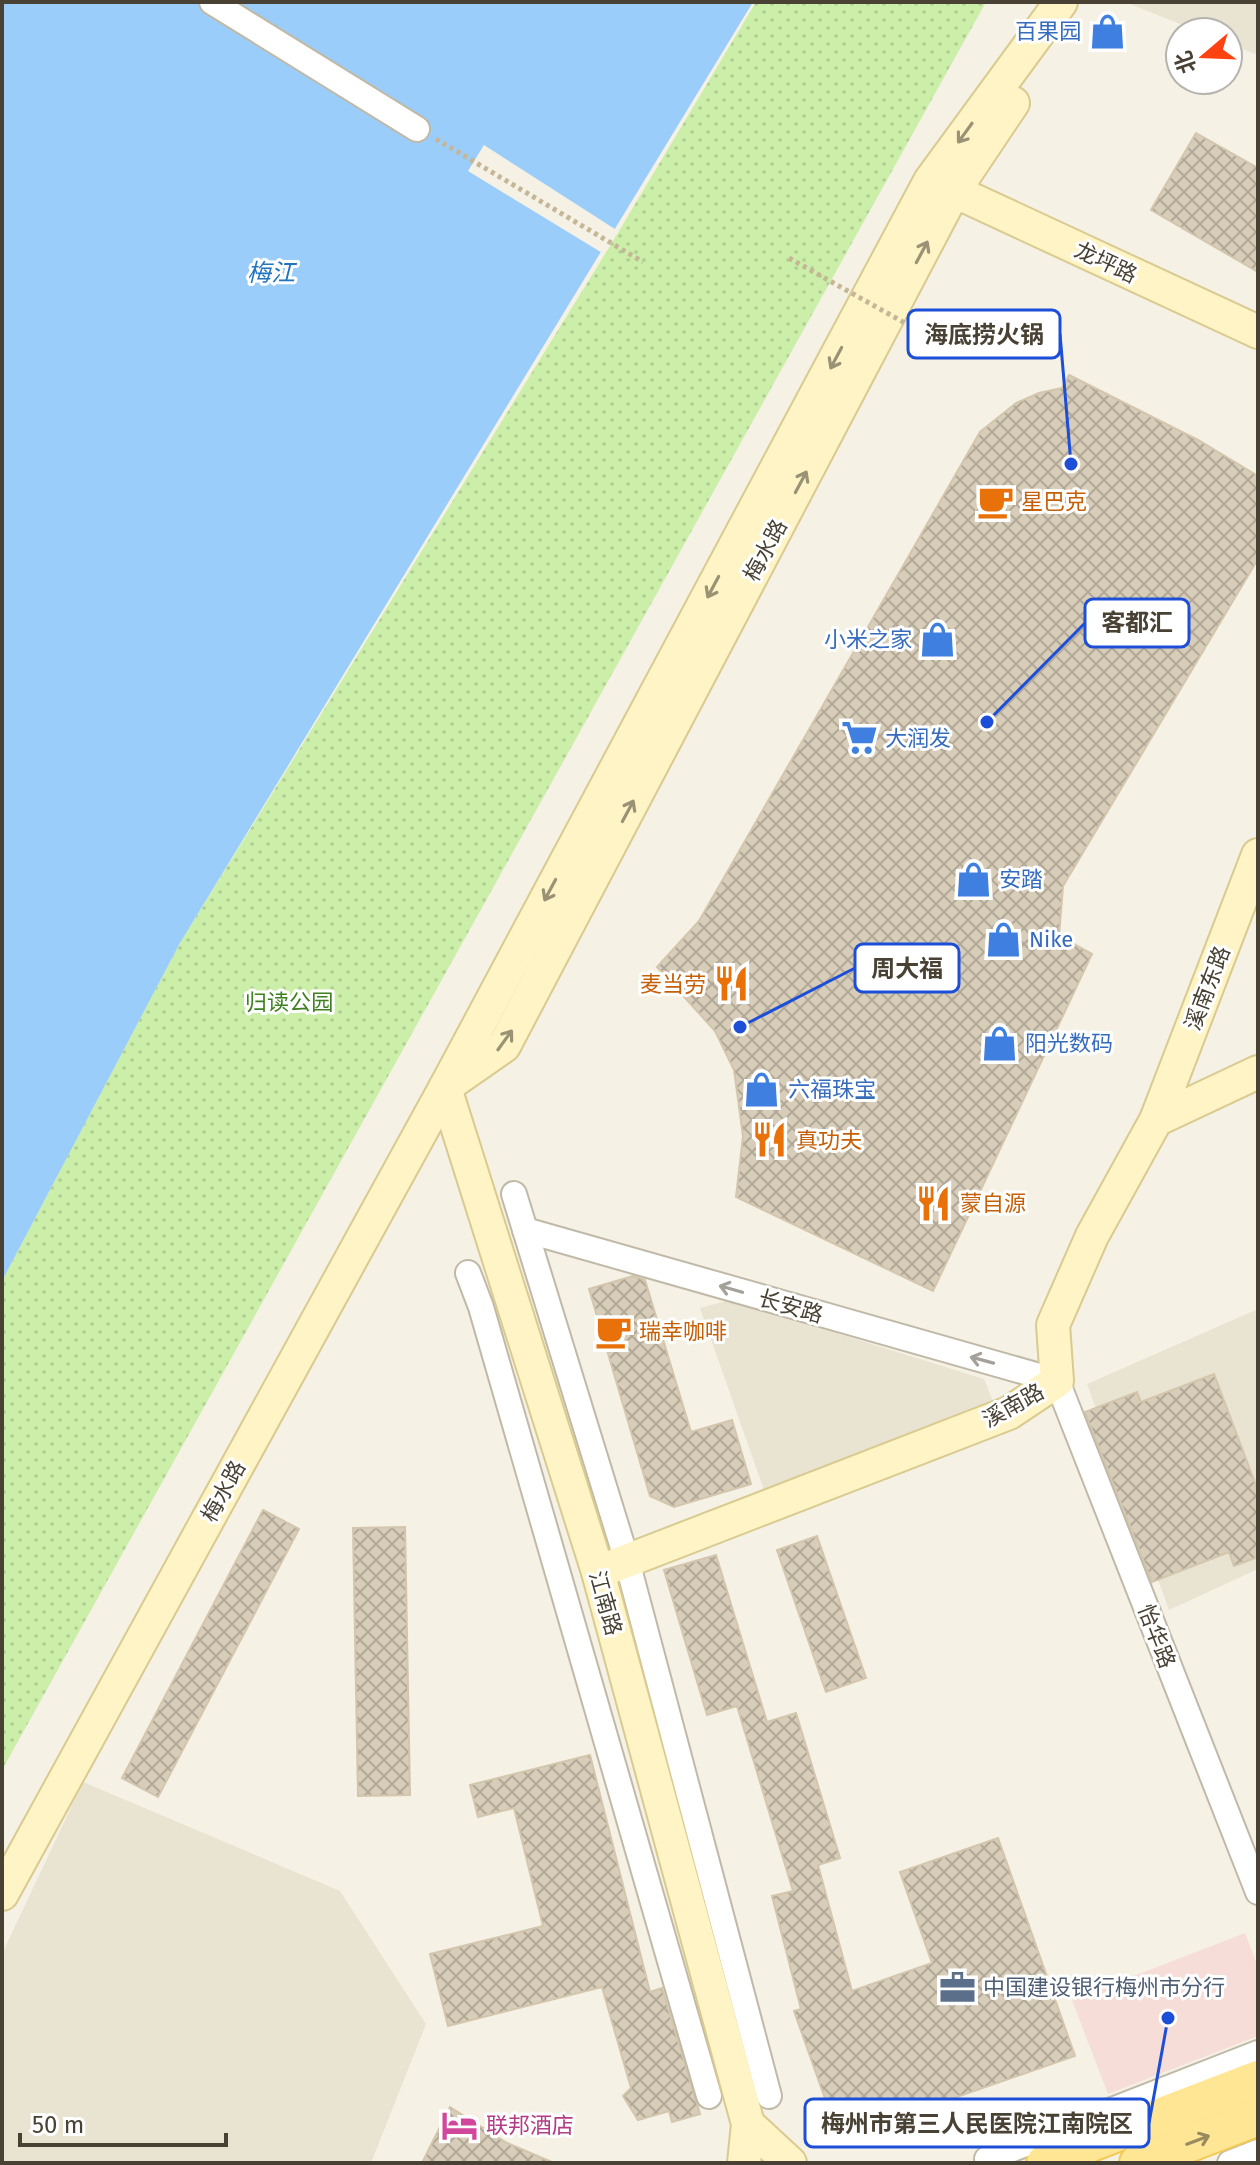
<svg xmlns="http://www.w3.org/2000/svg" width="1260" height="2165" font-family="'Fira Sans','Noto Sans SC',sans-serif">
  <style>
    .residential { fill: #e9e3d2 }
    .medical { fill: #f7ddd7 }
    .park { fill: url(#park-dots) }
    .water { fill: #9acdf9 }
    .pier { fill: #f5f1e5 }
    .building { fill: url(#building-cross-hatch); stroke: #d3c6ac; stroke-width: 2 }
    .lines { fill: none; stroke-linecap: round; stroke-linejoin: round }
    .street-casing { stroke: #c1b9a7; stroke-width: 28 }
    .secondary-casing { stroke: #d9ca8f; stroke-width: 36 }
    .primary-casing { stroke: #f1cb56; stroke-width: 40 }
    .path { stroke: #c5b796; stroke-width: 5; stroke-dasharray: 4 4; stroke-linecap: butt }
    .street { stroke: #fff; stroke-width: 24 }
    .secondary { stroke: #fff4c5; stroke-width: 32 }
    .primary { stroke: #ffe694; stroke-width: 36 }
    .path-bridge { stroke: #c5b796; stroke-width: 5; stroke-dasharray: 4 4; stroke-linecap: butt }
    .oneway { stroke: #9a9275 }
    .oneway2 { stroke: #a4a09a }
    .oneway3 { stroke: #9a8b5f }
    .labels { text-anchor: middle; stroke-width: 6; stroke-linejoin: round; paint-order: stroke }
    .shop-label { font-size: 22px; fill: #366cbe; stroke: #fff; text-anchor: start }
    .street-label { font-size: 22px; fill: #484134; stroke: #fff }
    .food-label { font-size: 22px; fill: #c56008; stroke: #fff; text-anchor: start }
    .park-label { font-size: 22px; fill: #3f8120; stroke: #fff }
    .service-label { font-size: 22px; fill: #4e5e75; stroke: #fff; text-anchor: start }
    .hotel-label { font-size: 22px; fill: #b23c85; stroke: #fff; text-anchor: start }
    .water-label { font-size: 24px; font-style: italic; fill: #2074c0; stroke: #fff }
    .leader { fill: none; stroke: #1d4ed8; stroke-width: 3 }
    .callout-dot { fill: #1d4ed8; stroke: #fff; stroke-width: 3 }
    .callout { fill: #fff; stroke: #1d4ed8; stroke-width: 3 }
    .callout-label { font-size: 24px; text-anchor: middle; font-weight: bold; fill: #484134 }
  </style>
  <defs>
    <pattern id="park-dots" width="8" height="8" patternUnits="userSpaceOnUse" patternTransform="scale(2)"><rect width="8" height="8" fill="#cbeea9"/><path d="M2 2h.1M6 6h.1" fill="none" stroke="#b0cd92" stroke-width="1.8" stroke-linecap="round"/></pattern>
    <pattern id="building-cross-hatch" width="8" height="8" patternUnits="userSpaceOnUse" patternTransform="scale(2)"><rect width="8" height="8" fill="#d8cdb9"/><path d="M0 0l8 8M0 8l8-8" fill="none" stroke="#b1a897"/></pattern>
  </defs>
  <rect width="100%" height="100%" fill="#f5f1e5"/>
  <g class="residential">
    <path d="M1125,2h133v53l-30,-12v-11h-28z"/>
    <path d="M730,1300l254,79 12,30 -231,84 -65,-185z"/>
    <path d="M1258,1309v260l-89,41 -82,-226z"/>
    <path d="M83,1782l257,109 86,133 -55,139h-369v-209z"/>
  </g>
  <path class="medical" d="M1245,1933l13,34v69l-150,58 -36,-94z"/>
  <path class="park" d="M756,2h230l-984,1768v-489l178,-338 430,-697z"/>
  <path class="water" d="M2,2h751l-573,941 -178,338z"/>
  <path class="pier" d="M484,145l134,86 -14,23 -136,-83z"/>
  <g class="building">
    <path d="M1196,133l62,35v104l-107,-62z"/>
    <path d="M1069,375l129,65 60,36v83l-195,327 -4,50 33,18 -159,337 -197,-94 7,-61 -9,-66 -19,-39 -58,-64 42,-46 281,-489 36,-29 23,-10 23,-5z"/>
    <path d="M633,1276l12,4 46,152 41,-12 19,64 -77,23 -24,-11 -61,-207z"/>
    <path d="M1214,1374l44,117v66l-24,9 -5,-14 -77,30 -67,-170 52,-20 4,10z"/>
    <path d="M263,1510l36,19 -141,268 -36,-19z"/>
    <path d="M405,1527l5,268 -52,1 -5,-268z"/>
    <path d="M817,1536l49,142 -40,14 -49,-142z"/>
    <path d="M716,1555l51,167 29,-9 44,145 -22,7 34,126 80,-28 -32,-91 98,-34 77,218 -236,82 -45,-127 7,-2 -29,-113 21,-5 -56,-185 -30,9 -43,-145z"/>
    <path d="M590,1755l60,237 12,-4 38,126 -28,8 -3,-11 -31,9 -15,-24 8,-8 -29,-101 -154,39 -18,-72 113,-28 -29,-118 -36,9 -8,-32z"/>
    <path d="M450,2107l57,36 47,20h-132z"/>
  </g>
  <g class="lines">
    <defs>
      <g id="street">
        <path d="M212,2l205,127"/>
        <path d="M514,1194l113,367 142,535"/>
        <path d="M525,1230l532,151 201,511"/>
        <path d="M468,1273l13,34 228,789"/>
        <path d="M987,2159l271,-106"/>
        <path d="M1230,2163l28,-11"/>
      </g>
      <g id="secondary">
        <path d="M954,191l304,141"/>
        <path d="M451,1083l53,-37 450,-855 59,-88"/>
        <path d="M445,1088l153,484 150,552 -4,39"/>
        <path d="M1156,1120l102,-265"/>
        <path d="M598,1572l411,-159 48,-32 -4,-56 39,-89 64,-116 102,-48"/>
        <path d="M2,1894l443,-806 485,-907 131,-179"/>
        <path d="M748,2124l42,39"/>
      </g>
      <g id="primary">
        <path d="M1045,2163l46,-20 167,-64"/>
        <path d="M1138,2163l120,-46"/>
      </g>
    </defs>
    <use href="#street" class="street-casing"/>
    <use href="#secondary" class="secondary-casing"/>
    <use href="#primary" class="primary-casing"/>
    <path class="path" d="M436,139l207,123"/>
    <use href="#street" class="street"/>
    <use href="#secondary" class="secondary"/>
    <use href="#primary" class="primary"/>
    <path class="path-bridge" d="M789,258l123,69"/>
  </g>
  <defs><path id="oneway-shaft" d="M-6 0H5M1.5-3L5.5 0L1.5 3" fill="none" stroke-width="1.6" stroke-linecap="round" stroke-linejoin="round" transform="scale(2)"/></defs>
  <g class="oneway">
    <use href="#oneway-shaft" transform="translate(965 133) rotate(126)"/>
    <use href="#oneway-shaft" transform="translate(922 252) rotate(-62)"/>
    <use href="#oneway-shaft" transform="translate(836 358) rotate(118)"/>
    <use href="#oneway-shaft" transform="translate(801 482) rotate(-62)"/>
    <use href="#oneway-shaft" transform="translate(713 587) rotate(118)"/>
    <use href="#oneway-shaft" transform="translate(628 811) rotate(-62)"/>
    <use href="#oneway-shaft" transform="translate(550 890) rotate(118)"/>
    <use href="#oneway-shaft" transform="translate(505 1040) rotate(-54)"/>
  </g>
  <g class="oneway2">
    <use href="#oneway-shaft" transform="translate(731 1289) rotate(-164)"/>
    <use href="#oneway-shaft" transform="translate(982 1360) rotate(-165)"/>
  </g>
  <use class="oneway3" href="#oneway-shaft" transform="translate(1198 2140) rotate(-21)"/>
  <defs>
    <symbol id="shop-bare" viewBox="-9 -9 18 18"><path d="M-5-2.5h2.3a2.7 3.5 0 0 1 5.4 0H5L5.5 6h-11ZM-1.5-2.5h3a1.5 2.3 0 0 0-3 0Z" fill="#3f7fe0" stroke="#fff" stroke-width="2.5" paint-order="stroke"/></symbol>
    <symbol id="cafe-bare" viewBox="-9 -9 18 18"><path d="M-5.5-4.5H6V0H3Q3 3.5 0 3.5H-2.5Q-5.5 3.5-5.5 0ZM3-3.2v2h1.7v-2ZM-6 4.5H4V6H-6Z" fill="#e8710a" stroke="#fff" stroke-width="2.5" paint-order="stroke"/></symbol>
    <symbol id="supermarket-bare" viewBox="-9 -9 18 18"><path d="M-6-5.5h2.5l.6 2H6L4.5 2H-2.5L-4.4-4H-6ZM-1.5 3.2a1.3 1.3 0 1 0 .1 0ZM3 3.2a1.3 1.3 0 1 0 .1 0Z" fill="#3f7fe0" stroke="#fff" stroke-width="2.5" paint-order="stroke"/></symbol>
    <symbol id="restaurant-bare" viewBox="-9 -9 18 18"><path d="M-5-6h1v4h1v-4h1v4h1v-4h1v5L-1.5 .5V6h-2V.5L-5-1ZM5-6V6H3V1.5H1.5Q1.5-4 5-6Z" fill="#e8710a" stroke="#fff" stroke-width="2.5" paint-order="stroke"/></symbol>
    <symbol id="office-bare" viewBox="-9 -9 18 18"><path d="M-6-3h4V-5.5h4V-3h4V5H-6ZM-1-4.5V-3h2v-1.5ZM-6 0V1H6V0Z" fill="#5c6f8a" stroke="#fff" stroke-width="2.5" paint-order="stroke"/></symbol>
    <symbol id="hotel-bare" viewBox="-9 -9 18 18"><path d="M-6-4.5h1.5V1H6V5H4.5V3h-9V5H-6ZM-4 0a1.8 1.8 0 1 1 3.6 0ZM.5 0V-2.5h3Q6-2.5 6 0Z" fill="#d1479c" stroke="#fff" stroke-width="2.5" paint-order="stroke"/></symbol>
  </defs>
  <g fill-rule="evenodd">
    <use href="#shop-bare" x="1082" y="6" width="51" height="51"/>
    <use href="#cafe-bare" x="970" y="476" width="51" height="51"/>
    <use href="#shop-bare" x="912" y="614" width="51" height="51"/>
    <use href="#supermarket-bare" x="834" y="712" width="51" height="51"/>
    <use href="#shop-bare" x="948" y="854" width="51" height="51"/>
    <use href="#shop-bare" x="978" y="914" width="51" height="51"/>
    <use href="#restaurant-bare" x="706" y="958" width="51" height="51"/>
    <use href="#shop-bare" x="974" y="1018" width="51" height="51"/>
    <use href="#shop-bare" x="736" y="1064" width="51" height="51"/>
    <use href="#restaurant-bare" x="744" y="1114" width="51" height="51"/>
    <use href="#restaurant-bare" x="908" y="1178" width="51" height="51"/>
    <use href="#cafe-bare" x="588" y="1306" width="51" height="51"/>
    <use href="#office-bare" x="932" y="1962" width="51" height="51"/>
    <use href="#hotel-bare" x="434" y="2100" width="51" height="51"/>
  </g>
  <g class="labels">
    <g class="shop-label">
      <text x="1081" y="39" text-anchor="end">百果园</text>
      <text x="912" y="647" text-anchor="end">小米之家</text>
      <text x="885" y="746">大润发</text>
      <text x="999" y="887">安踏</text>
      <text x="1029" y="947">Nike</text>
      <text x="1025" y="1051">阳光数码</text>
      <text x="788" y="1097">六福珠宝</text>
    </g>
    <g class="street-label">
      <text transform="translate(1106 262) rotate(25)" y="8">龙坪路</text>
      <text transform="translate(765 550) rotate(-62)" y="8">梅水路</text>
      <text transform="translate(1207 988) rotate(-69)" y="8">溪南东路</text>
      <text transform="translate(791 1306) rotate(16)" y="8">长安路</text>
      <text transform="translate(1013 1405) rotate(-29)" y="8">溪南路</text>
      <text transform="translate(223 1491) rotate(-61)" y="8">梅水路</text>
      <text transform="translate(606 1603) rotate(74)" y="8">江南路</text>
      <text transform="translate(1157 1636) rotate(69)" y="8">怡华路</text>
    </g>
    <g class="food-label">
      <text x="1021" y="509">星巴克</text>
      <text x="706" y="992" text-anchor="end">麦当劳</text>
      <text x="796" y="1148">真功夫</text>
      <text x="960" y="1211">蒙自源</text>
      <text x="639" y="1339">瑞幸咖啡</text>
    </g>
    <g class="park-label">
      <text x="289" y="1010">归读公园</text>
    </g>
    <g class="service-label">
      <text x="983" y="1995">中国建设银行梅州市分行</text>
    </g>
    <g class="hotel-label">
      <text x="486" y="2133">联邦酒店</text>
    </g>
    <g class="water-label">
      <text x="271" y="281">梅江</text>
    </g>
  </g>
  <path class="leader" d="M1071 464L1060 334M987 722L1085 623M740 1027L855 968M1168 2018L1149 2123"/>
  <g class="callout-dot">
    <circle cx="1071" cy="464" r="8"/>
    <circle cx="987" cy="722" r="8"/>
    <circle cx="740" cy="1027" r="8"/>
    <circle cx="1168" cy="2018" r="8"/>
  </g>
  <g class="callout">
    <rect x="908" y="310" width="152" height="48" rx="8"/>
    <rect x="1085" y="599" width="104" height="48" rx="8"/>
    <rect x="855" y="944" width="104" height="48" rx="8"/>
    <rect x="805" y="2099" width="344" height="48" rx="8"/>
  </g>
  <g class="callout-label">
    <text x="984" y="343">海底捞火锅</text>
    <text x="1137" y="631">客都汇</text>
    <text x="907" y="977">周大福</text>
    <text x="977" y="2132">梅州市第三人民医院江南院区</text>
  </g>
  <rect width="1260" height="2165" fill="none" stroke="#484134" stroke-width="8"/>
  <g transform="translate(1204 56) rotate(251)"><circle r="38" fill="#ffffff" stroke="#b6b3ae" stroke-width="2"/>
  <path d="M0-6L14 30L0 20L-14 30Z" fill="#ff4212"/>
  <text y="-12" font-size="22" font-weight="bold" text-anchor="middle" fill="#484134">北</text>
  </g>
  <path d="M20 2133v12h206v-12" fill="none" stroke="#484134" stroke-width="4"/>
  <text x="32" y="2133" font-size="24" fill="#484134" stroke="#ffffff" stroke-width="6" paint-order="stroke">50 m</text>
</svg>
